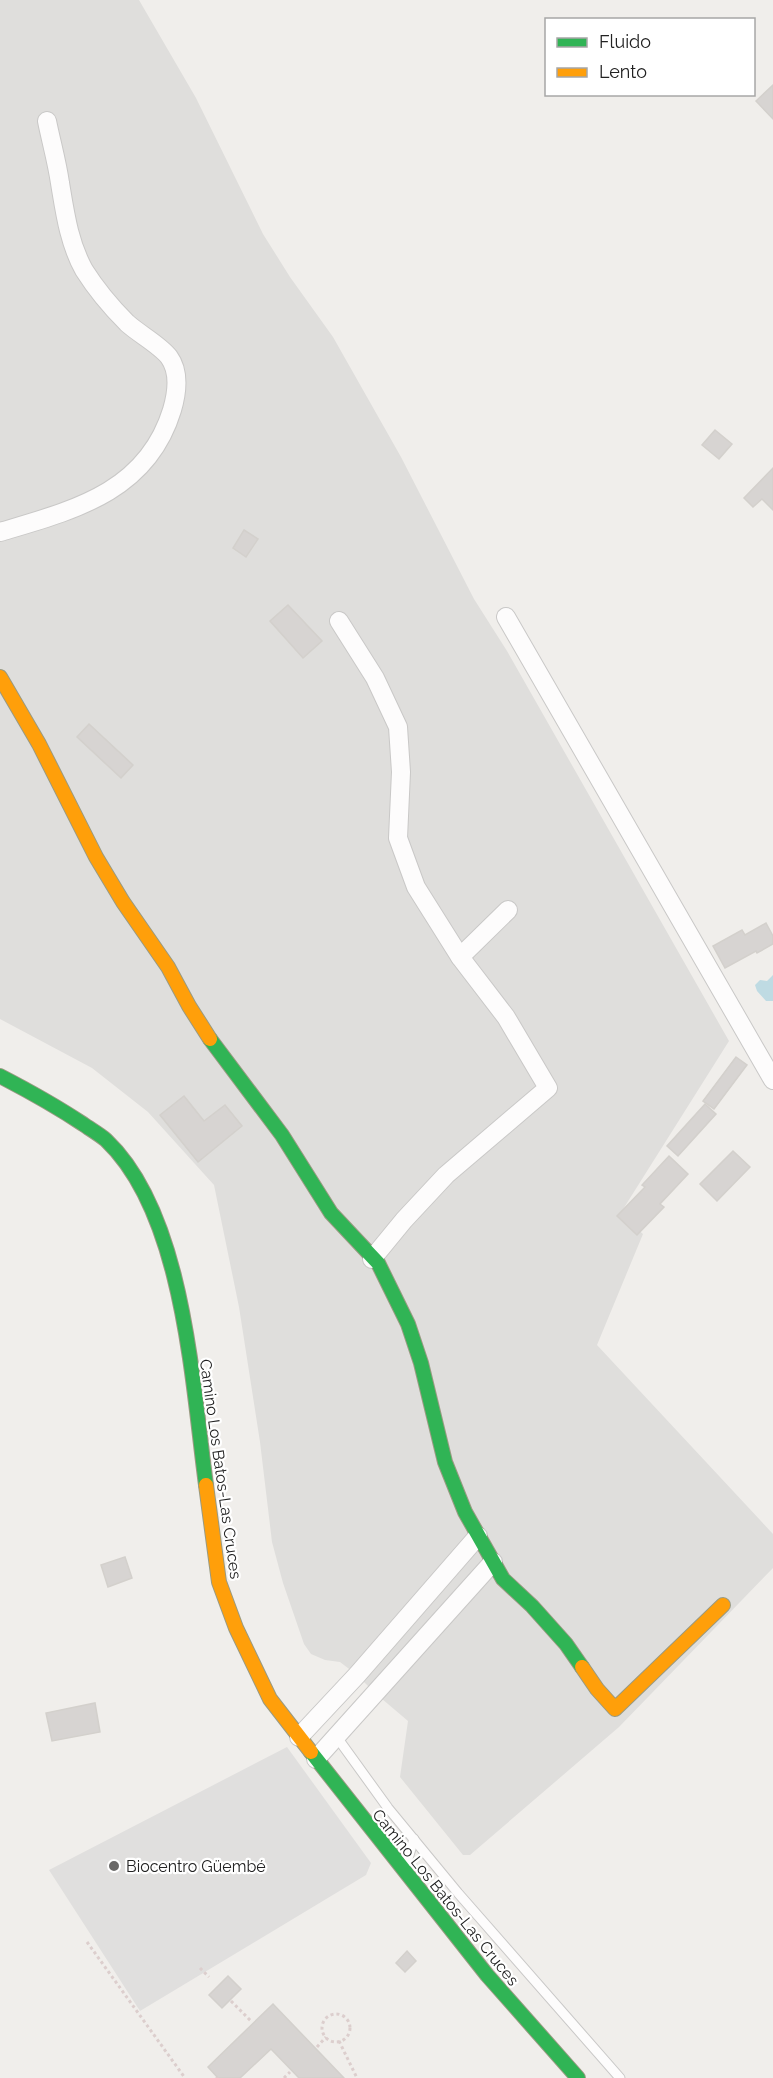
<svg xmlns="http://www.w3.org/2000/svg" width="773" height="2078" font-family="Raleway,sans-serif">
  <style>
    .residential { fill: #dfdedc }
    .parking { fill: #e0dfde }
    .water { fill: #bfdbe3 }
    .building { fill: #d7d4d2; stroke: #d3d0cc; stroke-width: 1.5 }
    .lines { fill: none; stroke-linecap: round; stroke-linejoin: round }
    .lane-casing { stroke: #c9c8c7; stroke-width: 11 }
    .street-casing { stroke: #c9c8c7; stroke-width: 20 }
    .fast-casing { stroke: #999a82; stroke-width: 16 }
    .slow-casing { stroke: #999a82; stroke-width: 16 }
    .path { stroke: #dccecd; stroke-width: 3; stroke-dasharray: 3 3; stroke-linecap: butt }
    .lane { stroke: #fdfcfc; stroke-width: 9 }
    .street { stroke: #fdfcfc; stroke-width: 18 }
    .fast { stroke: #30b455; stroke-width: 14 }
    .slow { stroke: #ff9f0a; stroke-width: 14 }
    .poi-dot { fill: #6a6968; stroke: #fff; stroke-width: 2 }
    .labels { text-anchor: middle; stroke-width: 4.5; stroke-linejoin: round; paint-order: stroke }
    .street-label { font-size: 16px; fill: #222; stroke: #fff }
    .poi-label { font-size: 16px; fill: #222; stroke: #fff; text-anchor: start }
  </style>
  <rect width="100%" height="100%" fill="#f0eeeb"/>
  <path class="residential" d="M0,0h139l57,98 67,136 27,43 43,60 68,120 73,142 33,52 222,390 -109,173 23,20 -46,111 176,189v34l-154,159 -149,128h-7l-63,-78 8,-56 -33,-28 -18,-18 -17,-13 -15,-2 -14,-6 -7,-10 -21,-61 -11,-41 -12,-100 -21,-135 -25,-122 -66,-73 -56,-44 -92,-49z"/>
  <path class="parking" d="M287,1747l84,116 -5,12 -226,136 -91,-141z"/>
  <path class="water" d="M773,975v26h-7l-9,-10 -2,-6 5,-5 7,1z"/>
  <g class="building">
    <path d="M773,85v34l-17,-18z"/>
    <path d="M715,430l17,14 -13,15 -17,-14z"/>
    <path d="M773,468v42l-11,-11 -9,8 -9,-9z"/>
    <path d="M244,530l14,9 -12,18 -13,-9z"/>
    <path d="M288,605l34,36 -19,17 -33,-37z"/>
    <path d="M89,724l44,41 -12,13 -44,-41z"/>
    <path d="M766,923l7,13v8l-16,9 -1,-2 -31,17 -12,-22 29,-16 3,5z"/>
    <path d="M736,1057l11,8 -33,44 -11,-8z"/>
    <path d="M184,1096l20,25 21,-16 17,21 -44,36 -38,-47z"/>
    <path d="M705,1104l11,10 -38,42 -11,-10z"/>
    <path d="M733,1151l17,16 -33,34 -17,-17z"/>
    <path d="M669,1156l19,18 -28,30 4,3 -27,28 -20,-19 28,-29 -3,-2z"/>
    <path d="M125,1557l7,21 -24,9 -7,-22z"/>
    <path d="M95,1703l5,29 -48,9 -6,-28z"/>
    <path d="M407,1951l9,10 -11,11 -9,-9z"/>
    <path d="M228,1976l13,13 -19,19 -13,-13z"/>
    <path d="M273,2004l71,74h-45l-28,-29 -31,29h-22l-10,-11z"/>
  </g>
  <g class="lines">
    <defs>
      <g id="lane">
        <path d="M336,1736l52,72 70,85 162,185"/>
        <path d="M406,1865l8,-26"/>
      </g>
      <g id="street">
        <path d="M0,532c74,-22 147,-40 172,-122 5,-17 8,-38 -3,-53 -9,-12 -30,-23 -42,-34 -16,-16 -31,-34 -43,-53 -15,-27 -19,-57 -24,-87 -3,-21 -9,-42 -13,-62"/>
        <path d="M506,617l267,463"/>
        <path d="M339,621l36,57 23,49 3,45 -3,66 18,49 44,70 46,60 42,71 -102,87 -42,45 -32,39"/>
        <path d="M460,957l48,-47"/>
        <path d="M299,1737l58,-62 121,-139"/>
        <path d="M316,1759l177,-197"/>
      </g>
      <g id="fast">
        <path d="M210,1039l72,96 49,78 47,50 30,61 13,39 24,99 20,50 38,67 29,27 34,38 16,23"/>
        <path d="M0,1076c29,15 56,30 83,48 7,5 16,10 23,16 78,74 86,242 100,345"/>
        <path d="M311,1752l176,223 91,103"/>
      </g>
      <g id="slow">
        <path d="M0,677l39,67 57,113 27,45 45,65 21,39 21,33"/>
        <path d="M206,1485l13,97 17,46 34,71 41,53"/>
        <path d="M582,1667l15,22 18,20 108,-104"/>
      </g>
    </defs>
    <use href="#lane" class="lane-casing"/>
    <use href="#street" class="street-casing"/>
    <use href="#fast" class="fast-casing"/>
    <use href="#slow" class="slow-casing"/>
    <g class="path">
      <path d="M87,1942l98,136"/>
      <path d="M200,1968l9,9"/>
      <path d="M231,2001l20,20"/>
      <circle cx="336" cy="2028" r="14"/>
      <path d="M339,2041l18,37"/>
      <path d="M317,2047l9,-10"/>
      <path d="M217,2077v1"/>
      <path d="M284,2078l6,-6"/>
    </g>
    <use href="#lane" class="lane"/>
    <use href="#street" class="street"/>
    <use href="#fast" class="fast"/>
    <use href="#slow" class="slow"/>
  </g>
  <circle class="poi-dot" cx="114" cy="1866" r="6"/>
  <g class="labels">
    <g class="street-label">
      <text transform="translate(221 1469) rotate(82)" y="6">Camino Los Batos-Las Cruces</text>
      <text transform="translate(446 1897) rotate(51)" y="6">Camino Los Batos-Las Cruces</text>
    </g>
    <g class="poi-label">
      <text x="126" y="1872">Biocentro Güembé</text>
    </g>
  </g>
  <rect x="545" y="18" width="210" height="78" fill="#ffffff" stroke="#a7a7a7" stroke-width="1.5"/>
  <rect x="557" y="38" width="30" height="9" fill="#30b455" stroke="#a7a7a7" stroke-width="1.5"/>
  <text x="599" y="48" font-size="18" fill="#222222">Fluido</text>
  <rect x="557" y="68" width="30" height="9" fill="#ff9f0a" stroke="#a7a7a7" stroke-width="1.5"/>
  <text x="599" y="78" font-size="18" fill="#222222">Lento</text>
</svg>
